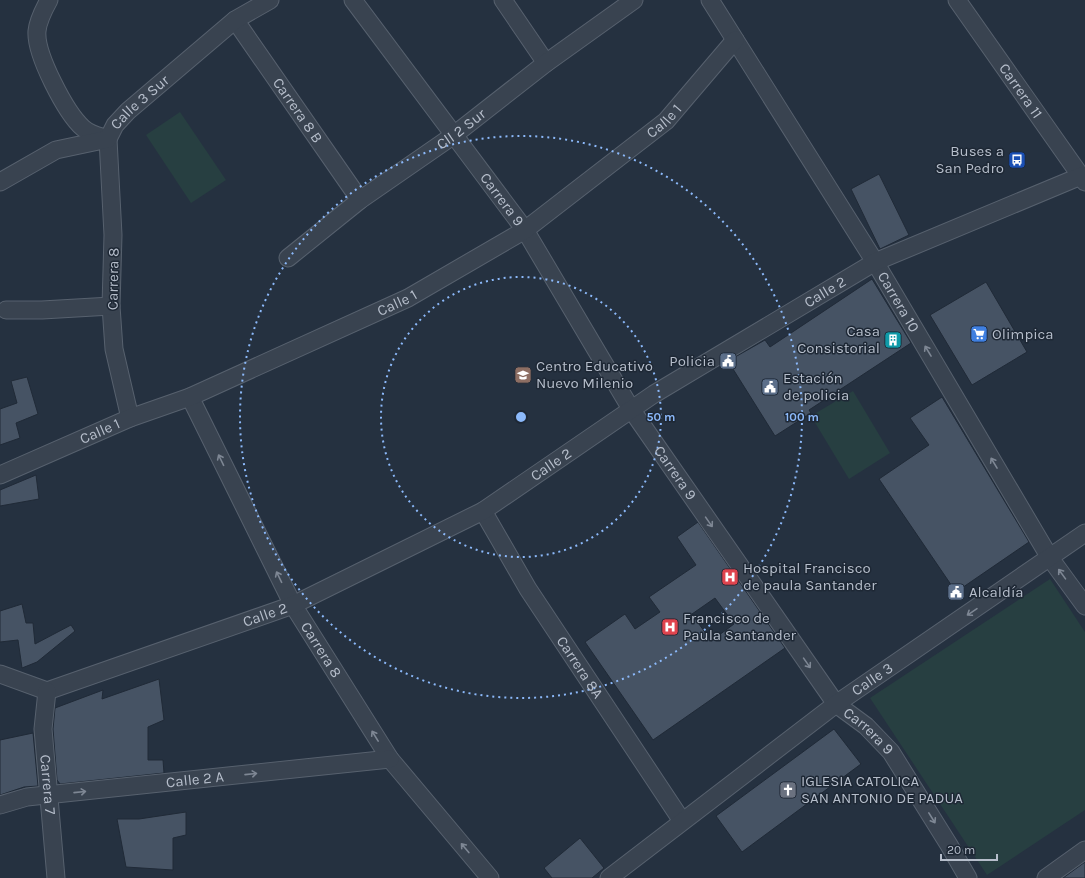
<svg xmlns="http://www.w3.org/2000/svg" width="1085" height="878" font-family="Karla,sans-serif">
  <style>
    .green { fill: #273f41 }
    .building { fill: #465364; stroke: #202a37; fill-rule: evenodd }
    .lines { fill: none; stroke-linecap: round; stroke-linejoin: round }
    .minor-casing { stroke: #57616e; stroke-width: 19 }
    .minor { stroke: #394350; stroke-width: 17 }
    .oneway { stroke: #7e8794 }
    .ring { fill: none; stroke: #8cb9fa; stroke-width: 2; stroke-dasharray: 2 4 }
    .labels { text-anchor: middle; stroke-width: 3; stroke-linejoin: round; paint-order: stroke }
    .street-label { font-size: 15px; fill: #b6becb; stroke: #1e2835 }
    .poi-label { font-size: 15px; fill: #b6becb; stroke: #1e2835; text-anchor: start }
    .centre { fill: #8cb9fa; stroke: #1e2835; stroke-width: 2 }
    .ring-label { font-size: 12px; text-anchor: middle; font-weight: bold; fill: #8cb9fa; stroke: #1e2835; stroke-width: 3; stroke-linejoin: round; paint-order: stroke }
  </style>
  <rect width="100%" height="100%" fill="#253140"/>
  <g class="green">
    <path d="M180,112l46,68 -35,23 -45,-68z"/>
    <path d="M853,391l37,62 -41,26 -38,-63z"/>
    <path d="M1050,579l35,53v178l-98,65 -117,-177z"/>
  </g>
  <g class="building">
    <path d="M879,174l30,61 -29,14 -29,-60z"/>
    <path d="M872,279l39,64 -102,67 2,3 -36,23 -47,-75 37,-21 5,7z"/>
    <path d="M986,282l41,70 -55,33 -42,-70z"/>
    <path d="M27,377l11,37 -22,9 4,15 -20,7v-36l17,-6 -6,-22z"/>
    <path d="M942,397l87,145 -73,50 -77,-113 50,-34 -19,-27z"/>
    <path d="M36,475l3,24 -39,7v-16z"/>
    <path d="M698,522l87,126 -132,92 -68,-98 40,-28 10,15 25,-17 -11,-15 47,-32 -19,-28zM715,598l19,26 -23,17 -19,-27z"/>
    <path d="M22,604l4,19h7l2,21 36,-19 4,6 -38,31 -15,6 -4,-28 -18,2v-31z"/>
    <path d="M159,679l5,41 -16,7v33h15l1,13 -104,11 -3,-4 -4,-51 2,-21 48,-18 -1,9z"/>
    <path d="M834,729l27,35 -119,88 -26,-36z"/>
    <path d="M33,733l5,53 -14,1 -24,8v-55z"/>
    <path d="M186,812v23l-13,3v32l-47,-3 -9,-48h22z"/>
    <path d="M580,838l24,30 -12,10h-40l-8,-10z"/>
    <path d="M1085,862v16h-22z"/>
  </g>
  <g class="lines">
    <defs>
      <g id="minor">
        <path d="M49,0c-5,9 -11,21 -12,31 -2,23 29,82 46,97 8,7 16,8 25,11l5,96 -2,71 3,43 16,69"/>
        <path id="s1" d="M353,0l172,230 106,179 205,295 30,22 25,26 58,93 19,33"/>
        <path d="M503,0l43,63"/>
        <path id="s2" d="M710,0l165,262 175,296 35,48"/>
        <path id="s3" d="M957,0l128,182"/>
        <path id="s4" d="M235,20l125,180"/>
        <path id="s5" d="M0,182l56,-32 52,-11 7,-14 13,-14 107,-91 35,-20"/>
        <path id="s6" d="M288,258l72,-58 94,-65 92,-72 88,-63"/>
        <path d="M6,310h36l69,-4"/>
        <path id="s7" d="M190,397l103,208 97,154 100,119"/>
        <path id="s8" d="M0,475l130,-57 60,-21 218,-99 117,-68 141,-109 69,-81"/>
        <path id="s9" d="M483,511l45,78 154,232"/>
        <path id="s10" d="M0,674l47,17 246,-86 190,-94 171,-117 221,-132 206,-86"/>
        <path id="s11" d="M47,691l-4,38 13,149"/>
        <path id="s12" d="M0,805l27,-8 363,-38"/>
        <path id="s13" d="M609,878l227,-174 249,-171"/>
        <path d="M1046,878l39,-28"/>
      </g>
    </defs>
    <use href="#minor" class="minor-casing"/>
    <use href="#minor" class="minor"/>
  </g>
  <defs><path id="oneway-shaft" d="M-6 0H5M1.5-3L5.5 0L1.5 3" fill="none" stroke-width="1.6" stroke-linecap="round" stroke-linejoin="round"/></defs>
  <g class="oneway">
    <use href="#oneway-shaft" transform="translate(928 351) rotate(-121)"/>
    <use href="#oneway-shaft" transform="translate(221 460) rotate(-116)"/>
    <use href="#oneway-shaft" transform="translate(994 463) rotate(-121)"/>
    <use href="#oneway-shaft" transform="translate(709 522) rotate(55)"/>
    <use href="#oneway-shaft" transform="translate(1062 574) rotate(-126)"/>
    <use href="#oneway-shaft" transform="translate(279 577) rotate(-116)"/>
    <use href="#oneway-shaft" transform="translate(972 612) rotate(146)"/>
    <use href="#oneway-shaft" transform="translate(807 663) rotate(55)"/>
    <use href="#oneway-shaft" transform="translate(375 736) rotate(-122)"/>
    <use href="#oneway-shaft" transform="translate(251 774) rotate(-6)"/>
    <use href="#oneway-shaft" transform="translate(80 792) rotate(-6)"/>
    <use href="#oneway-shaft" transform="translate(932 818) rotate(58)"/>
    <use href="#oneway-shaft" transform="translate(465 848) rotate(-130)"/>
  </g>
  <g class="ring">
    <circle cx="521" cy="417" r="140"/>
    <circle cx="521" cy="417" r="281"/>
  </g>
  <defs>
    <symbol id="bus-square" viewBox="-11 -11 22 22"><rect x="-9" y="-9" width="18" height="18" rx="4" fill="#1a4fb4" stroke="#1e2835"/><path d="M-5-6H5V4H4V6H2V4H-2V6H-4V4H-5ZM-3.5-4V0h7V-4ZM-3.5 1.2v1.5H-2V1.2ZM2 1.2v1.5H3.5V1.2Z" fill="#fff"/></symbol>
    <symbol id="supermarket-square" viewBox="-11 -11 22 22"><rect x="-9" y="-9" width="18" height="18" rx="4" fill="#3f7fe0" stroke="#1e2835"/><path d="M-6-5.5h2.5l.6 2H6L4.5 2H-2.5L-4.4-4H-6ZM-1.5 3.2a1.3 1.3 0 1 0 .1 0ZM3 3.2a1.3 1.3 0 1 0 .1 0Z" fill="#fff"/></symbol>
    <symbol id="building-square" viewBox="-11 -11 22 22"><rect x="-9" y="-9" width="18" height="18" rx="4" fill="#0f9aa8" stroke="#1e2835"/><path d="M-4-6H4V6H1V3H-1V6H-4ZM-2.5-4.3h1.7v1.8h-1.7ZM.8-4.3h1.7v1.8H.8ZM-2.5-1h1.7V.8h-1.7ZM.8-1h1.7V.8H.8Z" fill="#fff"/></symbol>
    <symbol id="civic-square" viewBox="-11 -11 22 22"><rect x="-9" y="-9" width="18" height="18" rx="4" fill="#5c6f8a" stroke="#1e2835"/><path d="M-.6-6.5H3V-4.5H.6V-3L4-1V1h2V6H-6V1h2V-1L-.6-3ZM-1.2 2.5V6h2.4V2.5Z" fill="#fff"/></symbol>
    <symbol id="school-square" viewBox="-11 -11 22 22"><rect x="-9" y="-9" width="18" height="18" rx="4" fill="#8d6e63" stroke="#1e2835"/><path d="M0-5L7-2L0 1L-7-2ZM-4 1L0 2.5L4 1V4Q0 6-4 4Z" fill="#fff"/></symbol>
    <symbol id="hospital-square" viewBox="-11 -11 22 22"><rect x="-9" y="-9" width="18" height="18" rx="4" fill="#e0444e" stroke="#1e2835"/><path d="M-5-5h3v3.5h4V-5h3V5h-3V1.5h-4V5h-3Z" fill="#fff"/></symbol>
    <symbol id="church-square" viewBox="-11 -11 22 22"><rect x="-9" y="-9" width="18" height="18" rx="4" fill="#6b7280" stroke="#1e2835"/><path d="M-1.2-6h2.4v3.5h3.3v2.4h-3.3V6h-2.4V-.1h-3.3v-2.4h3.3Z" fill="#fff"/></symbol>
  </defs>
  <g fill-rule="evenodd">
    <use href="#bus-square" x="1007" y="150" width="20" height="20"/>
    <use href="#supermarket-square" x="969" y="324" width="20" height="20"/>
    <use href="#building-square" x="883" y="330" width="20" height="20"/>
    <use href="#civic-square" x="718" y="351" width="20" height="20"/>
    <use href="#school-square" x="513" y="365" width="20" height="20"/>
    <use href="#civic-square" x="760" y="377" width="20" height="20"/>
    <use href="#hospital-square" x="720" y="567" width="20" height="20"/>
    <use href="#civic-square" x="946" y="582" width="20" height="20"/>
    <use href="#hospital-square" x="660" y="617" width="20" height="20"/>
    <use href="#church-square" x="778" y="780" width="20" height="20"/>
  </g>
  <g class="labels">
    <g class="street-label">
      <text dy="5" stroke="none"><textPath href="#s3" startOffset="111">Carrera 11</textPath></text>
      <text dy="5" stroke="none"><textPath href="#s5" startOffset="167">Calle 3 Sur</textPath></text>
      <text dy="5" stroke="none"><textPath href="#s4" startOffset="110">Carrera 8 B</textPath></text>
      <text dy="5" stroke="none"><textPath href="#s8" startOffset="757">Calle 1</textPath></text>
      <text dy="5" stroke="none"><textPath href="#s6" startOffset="216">Cll 2 Sur</textPath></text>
      <text dy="5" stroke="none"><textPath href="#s1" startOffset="249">Carrera 9</textPath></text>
      <text transform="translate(113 279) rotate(-89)" y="5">Carrera 8</text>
      <text dy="5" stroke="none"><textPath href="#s10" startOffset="929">Calle 2</textPath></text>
      <text dy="5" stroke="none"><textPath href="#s2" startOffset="356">Carrera 10</textPath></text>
      <text dy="5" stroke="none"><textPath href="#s8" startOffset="433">Calle 1</textPath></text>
      <text dy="5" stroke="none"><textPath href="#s8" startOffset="109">Calle 1</textPath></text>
      <text dy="5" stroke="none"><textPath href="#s10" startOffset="605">Calle 2</textPath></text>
      <text dy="5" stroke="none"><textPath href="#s1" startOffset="573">Carrera 9</textPath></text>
      <text dy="5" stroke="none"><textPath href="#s10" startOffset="281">Calle 2</textPath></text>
      <text dy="5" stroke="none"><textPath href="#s7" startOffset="285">Carrera 8</textPath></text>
      <text dy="5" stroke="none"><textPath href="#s9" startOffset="184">Carrera 8A</textPath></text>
      <text dy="5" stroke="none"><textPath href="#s13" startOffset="330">Calle 3</textPath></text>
      <text dy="5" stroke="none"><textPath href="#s1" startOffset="897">Carrera 9</textPath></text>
      <text dy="5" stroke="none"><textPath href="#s12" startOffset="197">Calle 2 A</textPath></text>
      <text dy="5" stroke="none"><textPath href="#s11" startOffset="94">Carrera 7</textPath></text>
    </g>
    <g class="poi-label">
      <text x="1004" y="156" text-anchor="end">Buses a<tspan x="1004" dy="17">San Pedro</tspan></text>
      <text x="880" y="336" text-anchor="end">Casa<tspan x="880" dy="17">Consistorial</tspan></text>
      <text x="992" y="339">Olimpica</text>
      <text x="715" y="366" text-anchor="end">Policia</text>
      <text x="536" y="371">Centro Educativo<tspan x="536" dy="17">Nuevo Milenio</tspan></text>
      <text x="783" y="383">Estación<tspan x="783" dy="17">de policia</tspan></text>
      <text x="743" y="573">Hospital Francisco<tspan x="743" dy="17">de paula Santander</tspan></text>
      <text x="969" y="597">Alcaldía</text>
      <text x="683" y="623">Francisco de<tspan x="683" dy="17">Paula Santander</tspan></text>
      <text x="801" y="786">IGLESIA CATOLICA<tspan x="801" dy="17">SAN ANTONIO DE PADUA</tspan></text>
    </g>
  </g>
  <circle cx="521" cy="417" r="6" class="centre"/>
  <g class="ring-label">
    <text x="661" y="421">50 m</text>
    <text x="802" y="421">100 m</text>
  </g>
  <path d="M941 854v6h56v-6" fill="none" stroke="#b6becb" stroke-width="2"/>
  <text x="947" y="854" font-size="12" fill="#b6becb" stroke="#1e2835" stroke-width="3" paint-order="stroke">20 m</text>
</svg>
